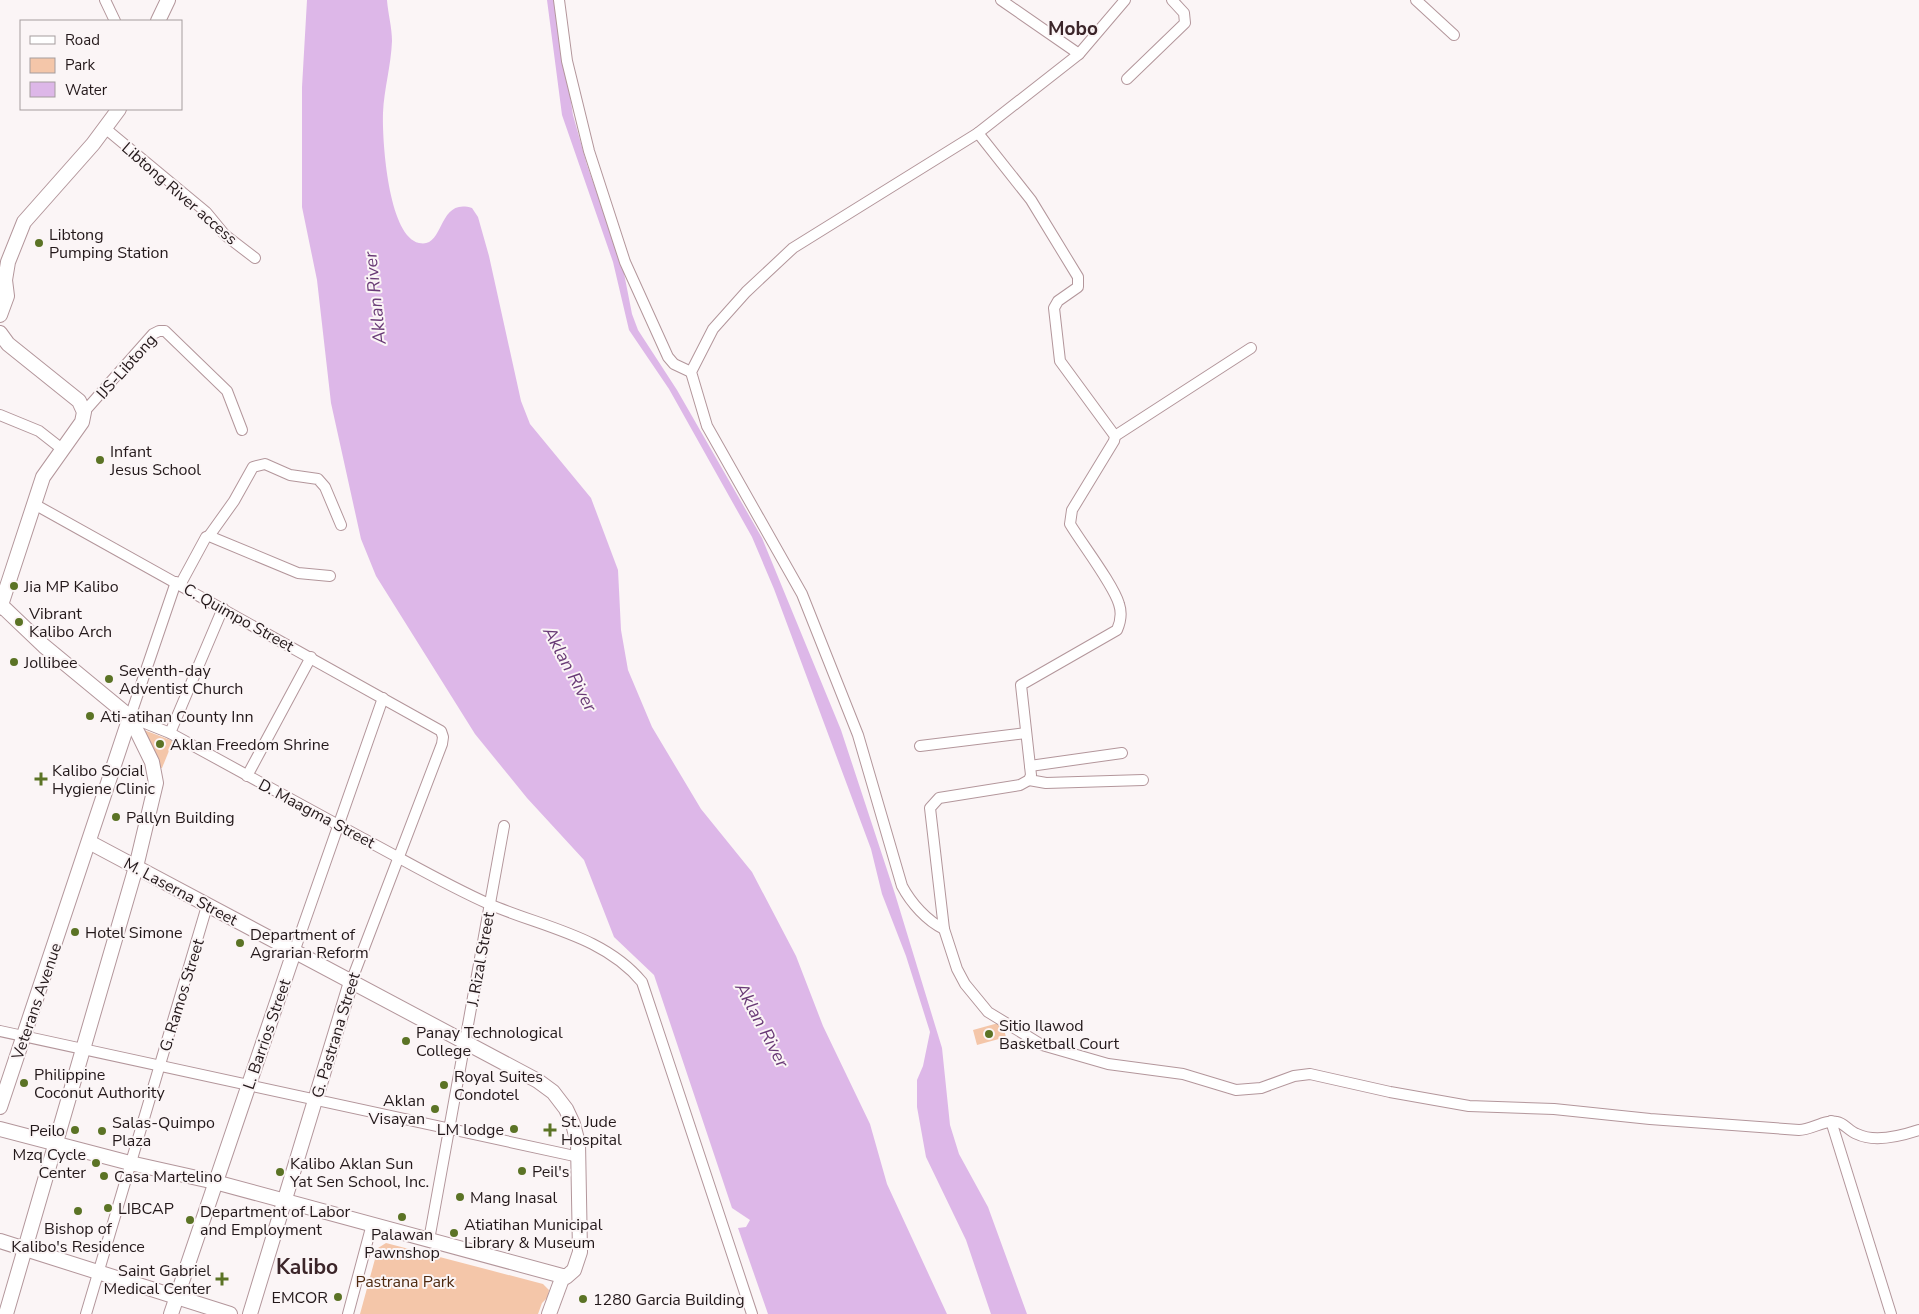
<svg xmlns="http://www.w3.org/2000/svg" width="1919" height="1314" font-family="'Nunito Sans',sans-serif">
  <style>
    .green { fill: #f4c6a9 }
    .water { fill: #ddb7e8 }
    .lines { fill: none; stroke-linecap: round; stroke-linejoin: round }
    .street-casing { stroke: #b3969b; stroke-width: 12 }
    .secondary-casing { stroke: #b3969b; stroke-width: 16 }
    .primary-casing { stroke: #b3969b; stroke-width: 18 }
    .street { stroke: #fff; stroke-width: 10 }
    .secondary { stroke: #fff; stroke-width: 14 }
    .primary { stroke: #fff; stroke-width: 15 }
    .poi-dot { fill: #5b7325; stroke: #fbf5f6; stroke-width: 2 }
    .labels { text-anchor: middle; stroke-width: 4; stroke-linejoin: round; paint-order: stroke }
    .street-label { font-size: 16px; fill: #23181a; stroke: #fbf5f6 }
    .poi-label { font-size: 16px; fill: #23181a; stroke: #fbf5f6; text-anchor: start }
    .park-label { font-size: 16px; fill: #4e2a10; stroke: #fbf5f6 }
    .water-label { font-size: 18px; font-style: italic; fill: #693a76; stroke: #fbf5f6 }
    .quarter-label { font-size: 19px; font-weight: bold; fill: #3b2529; stroke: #fbf5f6 }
    .district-label { font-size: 21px; font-weight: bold; fill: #3b2529; stroke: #fbf5f6 }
  </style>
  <rect width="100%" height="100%" fill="#fbf5f6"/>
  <g class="green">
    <path d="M144,730l29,11 -11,27h-2l-18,-37z"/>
    <path d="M1002,1022l4,15 -29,8 -4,-15z"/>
    <path d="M386,1243l157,41 6,6 -1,7 -6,6 -4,11h-178l18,-66z"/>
  </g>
  <g class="water">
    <path d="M307,0h80c1,14 5,27 5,41 -1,25 -8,48 -9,72 -1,26 5,123 36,130 26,6 18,-46 53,-35l6,9 11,39 32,145 9,23 61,74 27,72 3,60 7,40 24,57 49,82 51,63 44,84 27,70 47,98 17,60 60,130h-179l-30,-86 8,-1 4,-7 -18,-12 -78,-233 -40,-38 -30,-77 -57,-62 -52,-64 -99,-158 -15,-37 -30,-136 -14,-123 -15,-73v-120z"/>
    <path d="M547,0h8l18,115 14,50 35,98 10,51 6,16 39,60 85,148 79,192 54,164 47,154 8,77 9,29 29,53 39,107h-36l-25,-74 -40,-83 -9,-50v-27l6,-14 7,-34 -24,-76 -24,-62 -11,-45 -97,-260 -22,-52 -83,-148 -40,-59 -16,-68 -51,-147z"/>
  </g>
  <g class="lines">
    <defs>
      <g id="street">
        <path d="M105,0l10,21"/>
        <path d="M559,0l8,61 22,90 36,111 43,95 6,7 17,8"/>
        <path d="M1001,0l78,54"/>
        <path d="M1416,0l38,35"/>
        <path d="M1127,79l58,-56 -1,-10 -12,-13"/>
        <path d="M106,129l100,83 19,23 30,23"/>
        <path d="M978,133l53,67 47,77v10l-20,14 -4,7 6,53 55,75 -1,5 -42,69 -2,14c12,20 43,60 49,80 3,9 2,17 -2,26l-96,55 10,90 -2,5 -9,5 -81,13 -9,10 14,121 13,40 8,15 23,28 54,33 66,19 75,10 53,16 25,-2 33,-12 16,-2 80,18 79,14 85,3 96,10 149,11c12,0 27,-11 38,-8 7,1 12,9 20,12 18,9 44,2 62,-4"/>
        <path d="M84,412l69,-78 6,-3h6l62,60 15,39"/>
        <path d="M0,415l39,16 23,18"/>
        <path d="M1115,436l136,-88"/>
        <path d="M34,504l407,227 2,6 -1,7 -91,238"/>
        <path d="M209,536l25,-35 19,-34 12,-3 25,11 28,4 7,8 16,38"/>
        <path d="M176,582l-46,135 40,16c63,35 128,70 192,105 42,22 84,47 127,66 53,23 115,32 153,78l110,332"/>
        <path d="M180,585l26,-48 3,-1 89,37 32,3"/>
        <path d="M170,733l53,-125"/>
        <path d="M920,746l106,-13"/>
        <path d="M1030,766l92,-13"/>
        <path d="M247,776l64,-119"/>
        <path d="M1029,780l17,3 97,-3"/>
        <path d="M944,929c-17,-8 -33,-26 -42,-43l-44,-151 -56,-141 -95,-168 -16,-54 22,-43 33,-37 47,-44 185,-115 101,-79 46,-54"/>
        <path d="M294,952l89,-254"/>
        <path d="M0,1031l579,126"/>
        <path d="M1831,1121l60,193"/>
        <path d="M429,1240l75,-414"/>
        <path d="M86,1314l121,-408"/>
        <path d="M348,1314l24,-90"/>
      </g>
      <g id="secondary">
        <path d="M158,21l10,-21"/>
        <path d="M0,315l7,-19 -2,-16 3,-18 16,-40 69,-78 26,-35"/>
        <path d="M0,333l8,11 71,57 5,11 -2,10 -39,55 -42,128 43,41 86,71 22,45 4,21 -20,84 -130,447"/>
        <path d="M0,1107l130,-390"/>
        <path d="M0,1129l130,34 85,19 351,95 8,-7 6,-18 -2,-109 -5,-19 -7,-15 -13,-17 -15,-11 -449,-239"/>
        <path d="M0,1241l230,73"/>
        <path d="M171,1314l123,-362"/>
        <path d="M250,1314l101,-332"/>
        <path d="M549,1314l14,-38"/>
      </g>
      <path id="primary" d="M0,605v2"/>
    </defs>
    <use href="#street" class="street-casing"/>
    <use href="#secondary" class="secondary-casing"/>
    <use href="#primary" class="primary-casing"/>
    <use href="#street" class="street"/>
    <use href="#secondary" class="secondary"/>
    <use href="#primary" class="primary"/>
  </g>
  <g class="poi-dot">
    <circle cx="39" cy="243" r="5"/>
    <circle cx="100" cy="460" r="5"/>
    <circle cx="14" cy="586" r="5"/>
    <circle cx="19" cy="622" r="5"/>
    <circle cx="14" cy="662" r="5"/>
    <circle cx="109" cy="679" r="5"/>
    <circle cx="90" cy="716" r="5"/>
    <circle cx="160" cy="744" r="5"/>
    <path d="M38.5 771.5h5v5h5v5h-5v5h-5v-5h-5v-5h5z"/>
    <circle cx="116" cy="817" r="5"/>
    <circle cx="75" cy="932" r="5"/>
    <circle cx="240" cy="943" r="5"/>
    <circle cx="989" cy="1034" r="5"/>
    <circle cx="406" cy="1041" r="5"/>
    <circle cx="24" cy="1083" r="5"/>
    <circle cx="444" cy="1085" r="5"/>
    <circle cx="435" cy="1109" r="5"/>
    <circle cx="514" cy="1129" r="5"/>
    <circle cx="75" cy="1130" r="5"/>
    <path d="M547.5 1122.5h5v5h5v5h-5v5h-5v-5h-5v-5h5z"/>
    <circle cx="102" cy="1131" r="5"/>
    <circle cx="96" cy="1163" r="5"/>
    <circle cx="522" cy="1171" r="5"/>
    <circle cx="280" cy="1172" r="5"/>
    <circle cx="104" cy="1176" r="5"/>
    <circle cx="460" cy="1197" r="5"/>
    <circle cx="108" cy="1208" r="5"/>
    <circle cx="78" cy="1211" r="5"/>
    <circle cx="402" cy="1217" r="5"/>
    <circle cx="190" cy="1220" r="5"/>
    <circle cx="454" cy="1233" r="5"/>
    <path d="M219.5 1271.5h5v5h5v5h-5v5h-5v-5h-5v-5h5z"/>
    <circle cx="338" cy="1297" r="5"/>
    <circle cx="583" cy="1299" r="5"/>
  </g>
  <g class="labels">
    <g class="street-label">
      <text transform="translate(180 193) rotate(41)" y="6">Libtong River access</text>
      <text transform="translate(126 366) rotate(-48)" y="6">IJS-Libtong</text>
      <text transform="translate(239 617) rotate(29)" y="6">C. Quimpo Street</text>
      <text transform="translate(317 813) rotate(28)" y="6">D. Maagma Street</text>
      <text transform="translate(181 891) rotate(28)" y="6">M. Laserna Street</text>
      <text transform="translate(480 959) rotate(-80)" y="6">J. Rizal Street</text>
      <text transform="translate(181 995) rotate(-73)" y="6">G. Ramos Street</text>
      <text transform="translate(36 1001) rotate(-71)" y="6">Veterans Avenue</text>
      <text transform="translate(266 1034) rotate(-71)" y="6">L. Barrios Street</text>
      <text transform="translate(335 1035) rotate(-73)" y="6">G. Pastrana Street</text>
    </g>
    <g class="poi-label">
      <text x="49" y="240">Libtong<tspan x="49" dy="18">Pumping Station</tspan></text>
      <text x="110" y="457">Infant<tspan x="110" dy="18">Jesus School</tspan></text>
      <text x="24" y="592">Jia MP Kalibo</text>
      <text x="29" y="619">Vibrant<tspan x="29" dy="18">Kalibo Arch</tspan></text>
      <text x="24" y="668">Jollibee</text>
      <text x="119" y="676">Seventh-day<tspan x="119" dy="18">Adventist Church</tspan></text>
      <text x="100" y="722">Ati-atihan County Inn</text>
      <text x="170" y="750">Aklan Freedom Shrine</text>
      <text x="52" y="776">Kalibo Social<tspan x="52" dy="18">Hygiene Clinic</tspan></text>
      <text x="126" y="823">Pallyn Building</text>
      <text x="85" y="938">Hotel Simone</text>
      <text x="250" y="940">Department of<tspan x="250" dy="18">Agrarian Reform</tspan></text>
      <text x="999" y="1031">Sitio Ilawod<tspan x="999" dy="18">Basketball Court</tspan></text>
      <text x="416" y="1038">Panay Technological<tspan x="416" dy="18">College</tspan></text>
      <text x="34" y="1080">Philippine<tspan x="34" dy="18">Coconut Authority</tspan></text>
      <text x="454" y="1082">Royal Suites<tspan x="454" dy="18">Condotel</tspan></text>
      <text x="425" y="1106" text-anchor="end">Aklan<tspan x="425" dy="18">Visayan</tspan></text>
      <text x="561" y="1127">St. Jude<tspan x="561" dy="18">Hospital</tspan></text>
      <text x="112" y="1128">Salas-Quimpo<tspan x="112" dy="18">Plaza</tspan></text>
      <text x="504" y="1135" text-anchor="end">LM lodge</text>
      <text x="65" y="1136" text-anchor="end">Peilo</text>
      <text x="86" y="1160" text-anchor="end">Mzq Cycle<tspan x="86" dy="18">Center</tspan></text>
      <text x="290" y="1169">Kalibo Aklan Sun<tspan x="290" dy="18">Yat Sen School, Inc.</tspan></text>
      <text x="532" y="1177">Peil's</text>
      <text x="114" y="1182">Casa Martelino</text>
      <text x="470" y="1203">Mang Inasal</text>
      <text x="118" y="1214">LIBCAP</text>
      <text x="200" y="1217">Department of Labor<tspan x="200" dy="18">and Employment</tspan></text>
      <text x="464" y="1230">Atiatihan Municipal<tspan x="464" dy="18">Library &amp; Museum</tspan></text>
      <text x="78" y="1234" text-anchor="middle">Bishop of<tspan x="78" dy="18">Kalibo's Residence</tspan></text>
      <text x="402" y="1240" text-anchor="middle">Palawan<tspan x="402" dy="18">Pawnshop</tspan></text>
      <text x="211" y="1276" text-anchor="end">Saint Gabriel<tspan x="211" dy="18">Medical Center</tspan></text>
      <text x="328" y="1303" text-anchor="end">EMCOR</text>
      <text x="593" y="1305">1280 Garcia Building</text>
    </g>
    <g class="park-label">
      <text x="405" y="1287">Pastrana Park</text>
    </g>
    <g class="water-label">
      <text transform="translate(375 298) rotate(-96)" y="6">Aklan River</text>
      <text transform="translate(570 669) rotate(62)" y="6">Aklan River</text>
      <text transform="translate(762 1025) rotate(62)" y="6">Aklan River</text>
    </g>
    <g class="quarter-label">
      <text x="1073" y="35">Mobo</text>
    </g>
    <g class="district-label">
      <text x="307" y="1274">Kalibo</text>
    </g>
  </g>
  <rect x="20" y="20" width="162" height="90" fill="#fbf5f6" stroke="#a59d9e"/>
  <rect x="30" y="36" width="25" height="8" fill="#ffffff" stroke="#a59d9e"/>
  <text x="65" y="45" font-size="15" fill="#23181a">Road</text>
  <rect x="30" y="58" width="25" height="15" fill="#f4c6a9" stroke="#a59d9e"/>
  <text x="65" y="70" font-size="15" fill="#23181a">Park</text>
  <rect x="30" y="82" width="25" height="15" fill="#ddb7e8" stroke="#a59d9e"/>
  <text x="65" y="95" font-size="15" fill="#23181a">Water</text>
</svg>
